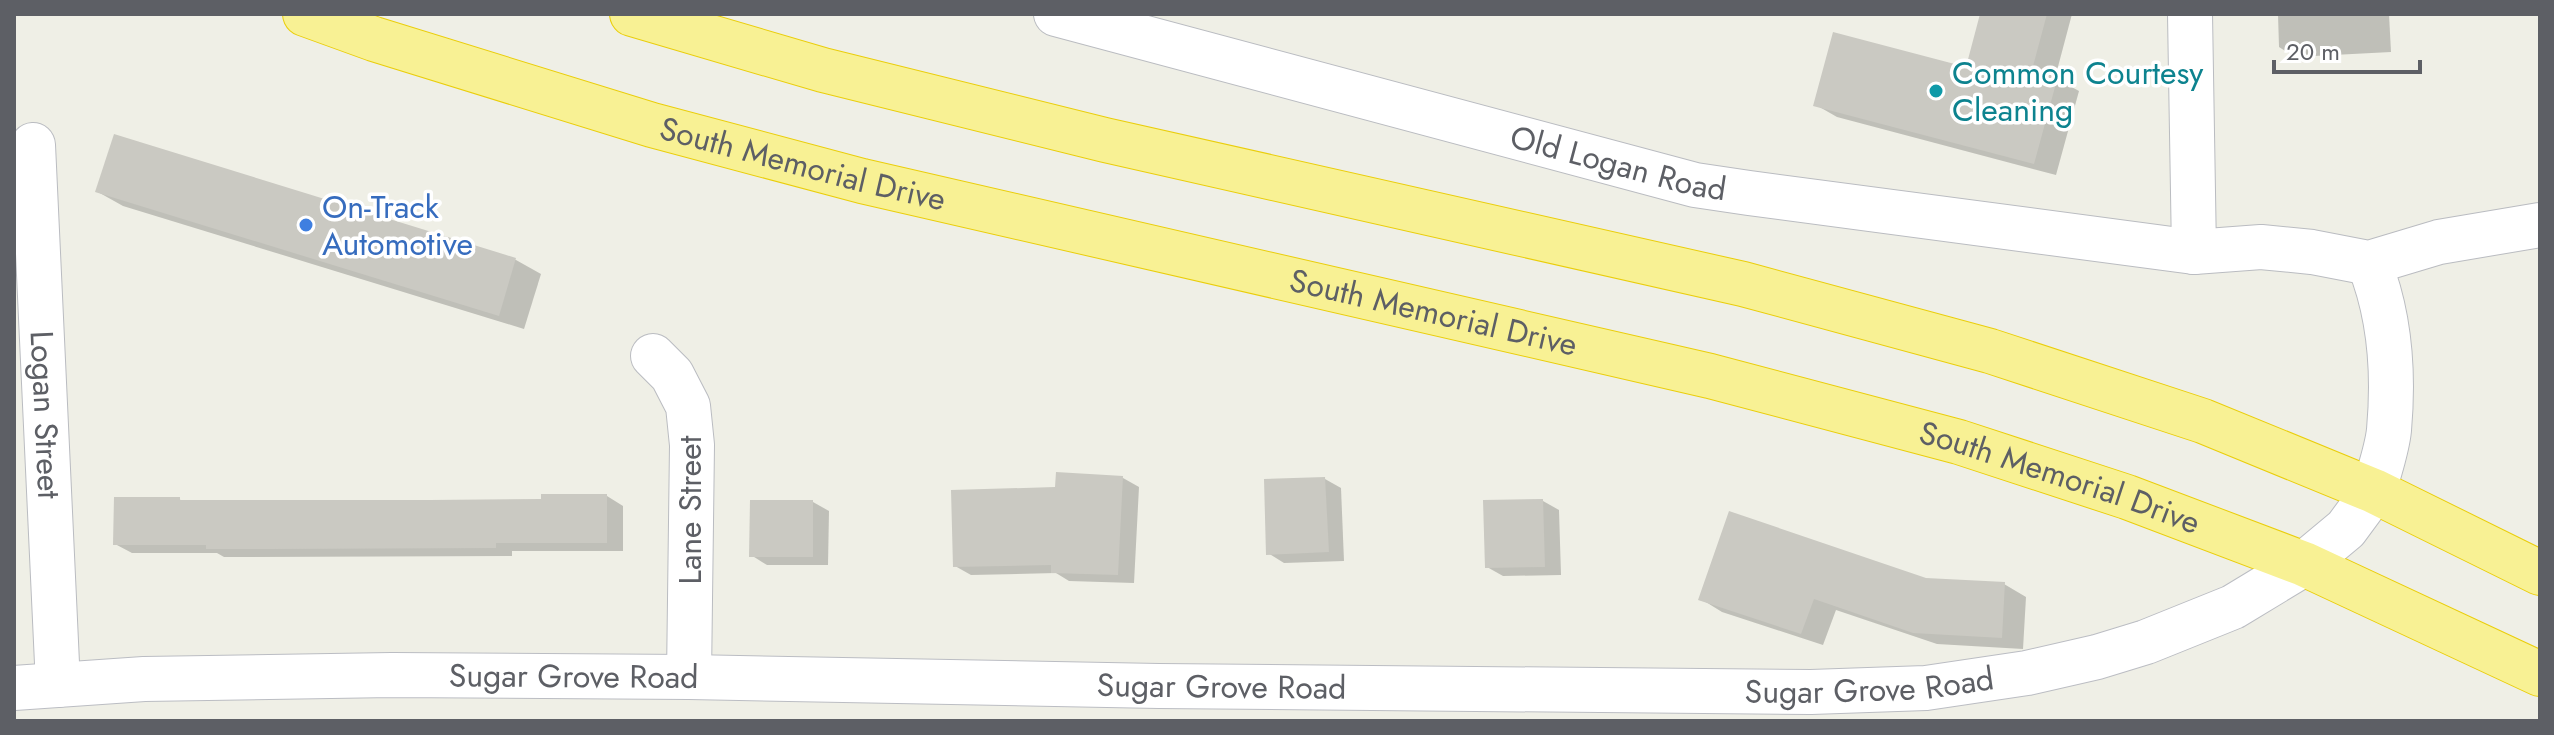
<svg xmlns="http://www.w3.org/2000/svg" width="2554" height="735" font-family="Jost,sans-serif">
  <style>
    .shadow { fill: #0003 }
    .building { fill: #cac9c2 }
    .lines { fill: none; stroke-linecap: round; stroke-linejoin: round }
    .street-casing { stroke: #babcc1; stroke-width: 46 }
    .secondary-casing { stroke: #bbbdc3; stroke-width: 46 }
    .highway-casing { stroke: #eace0b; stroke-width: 46 }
    .street { stroke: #fff; stroke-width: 44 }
    .secondary { stroke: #fff; stroke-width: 44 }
    .highway { stroke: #f8f194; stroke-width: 44 }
    .culture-dot { fill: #0f9aa8; stroke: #fff; stroke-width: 3 }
    .shop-dot { fill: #3f7fe0; stroke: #fff; stroke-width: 3 }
    .labels { text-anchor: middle; stroke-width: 7; stroke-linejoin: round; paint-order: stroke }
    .culture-label { font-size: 32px; fill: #0d838f; stroke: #fff; text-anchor: start }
    .street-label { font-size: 32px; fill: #5d5f65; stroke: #fff }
    .shop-label { font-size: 32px; fill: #366cbe; stroke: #fff; text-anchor: start }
  </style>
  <rect width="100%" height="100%" fill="#efefe6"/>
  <g class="shadow">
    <path d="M1982,14h90l-17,64 24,13 -23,84 -219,-58 -21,-12 151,-36z"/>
    <path d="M2278,14h111l2,38 -96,5 -16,-10z"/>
    <path d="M115,136l401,124 25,14 -17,55 -401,-123 -25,-14z"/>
    <rect x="2539" y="282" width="1" height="57"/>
    <path d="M1123,478l16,9 -5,96 -65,-2 -13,-8 -85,2 -16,-9 102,-77z"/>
    <path d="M1325,479l16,9 3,73 -60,2 -16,-10z"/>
    <path d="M607,496l16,10v45h-111v5l-288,1 -7,-4h-85l-17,-9 64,-45 5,3 359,-1z"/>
    <path d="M1543,501l16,9 2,65 -58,1 -16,-9z"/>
    <path d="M813,502l16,9 -1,54h-61l-16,-10z"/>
    <path d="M2004,584l22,13 -3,52 -86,-5 -101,-34 -13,35 -101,-33 -21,-13z"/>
  </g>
  <g class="building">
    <path d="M1980,14h67l-15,56 26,6 -24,88 -221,-58 20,-74 133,35z"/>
    <path d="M114,134l402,124 -17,58 -404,-124z"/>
    <path d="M1056,472l67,4 -5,99 -67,-2v-8l-98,2 -2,-77 104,-3z"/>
    <path d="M1325,477l4,75 -63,3 -2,-76z"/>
    <path d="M541,494h66v49h-111v5l-224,1h-66v-4h-93l1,-48h66v3h250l111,-1z"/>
    <path d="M1543,499l2,68 -60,1 -2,-68z"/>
    <path d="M750,500h63v57h-64z"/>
    <path d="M1729,511l197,67 79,4 -3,56 -89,-5 -99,-34 -13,35 -103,-34z"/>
  </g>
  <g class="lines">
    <defs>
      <g id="street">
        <path id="s1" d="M1056,14l639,171 54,8 445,59 67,-5 51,5 57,11 70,-21 101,-17"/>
        <path d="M2190,14l4,238"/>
        <path id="s2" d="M33,145l25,540"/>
        <path d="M2369,263c21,52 25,111 20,167 -2,20 -10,41 -15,61"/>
        <path d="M653,356l19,19 16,31 4,39 -3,232"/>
      </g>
      <g id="secondary">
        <path id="s3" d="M14,688l130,-9 248,-4 297,2 470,9 652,6 115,-4 101,-15 70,-16 49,-15 87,-35 71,-43 42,-35 28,-38"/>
      </g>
      <g id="highway">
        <path id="s4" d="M305,14l69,25 278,86 210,56 848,195 249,66 168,55 177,67 236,110"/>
        <path d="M632,14l191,56 282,70 638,144 247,67 213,70 171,70 166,82"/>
      </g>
    </defs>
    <use href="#street" class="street-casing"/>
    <use href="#secondary" class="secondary-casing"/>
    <use href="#highway" class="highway-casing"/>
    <use href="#street" class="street"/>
    <use href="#secondary" class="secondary"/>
    <use href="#highway" class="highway"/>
  </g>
  <circle class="culture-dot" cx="1936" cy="91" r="8"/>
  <circle class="shop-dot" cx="306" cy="225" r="8"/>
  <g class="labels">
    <g class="culture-label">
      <text x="1952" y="84">Common Courtesy<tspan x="1952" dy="37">Cleaning</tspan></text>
    </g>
    <g class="street-label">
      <text dy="11" stroke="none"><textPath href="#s1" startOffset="582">Old Logan Road</textPath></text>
      <text dy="11" stroke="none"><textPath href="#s4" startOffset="520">South Memorial Drive</textPath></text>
      <text dy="11" stroke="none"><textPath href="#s4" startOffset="1168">South Memorial Drive</textPath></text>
      <text dy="11" stroke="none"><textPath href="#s2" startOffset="270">Logan Street</textPath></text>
      <text dy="11" stroke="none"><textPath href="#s4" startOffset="1816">South Memorial Drive</textPath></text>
      <text transform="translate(690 510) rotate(-90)" y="11">Lane Street</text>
      <text dy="11" stroke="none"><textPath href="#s3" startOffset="560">Sugar Grove Road</textPath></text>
      <text dy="11" stroke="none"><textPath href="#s3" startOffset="1856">Sugar Grove Road</textPath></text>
      <text dy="11" stroke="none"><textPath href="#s3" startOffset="1208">Sugar Grove Road</textPath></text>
    </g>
    <g class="shop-label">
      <text x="322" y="218">On-Track<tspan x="322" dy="37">Automotive</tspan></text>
    </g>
  </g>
  <rect width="2554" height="735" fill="none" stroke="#5d5f65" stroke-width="32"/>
  <path d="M2274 60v12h146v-12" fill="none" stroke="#5d5f65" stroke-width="4"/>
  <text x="2286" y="60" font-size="24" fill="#5d5f65" stroke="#ffffff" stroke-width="6" paint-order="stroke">20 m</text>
</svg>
